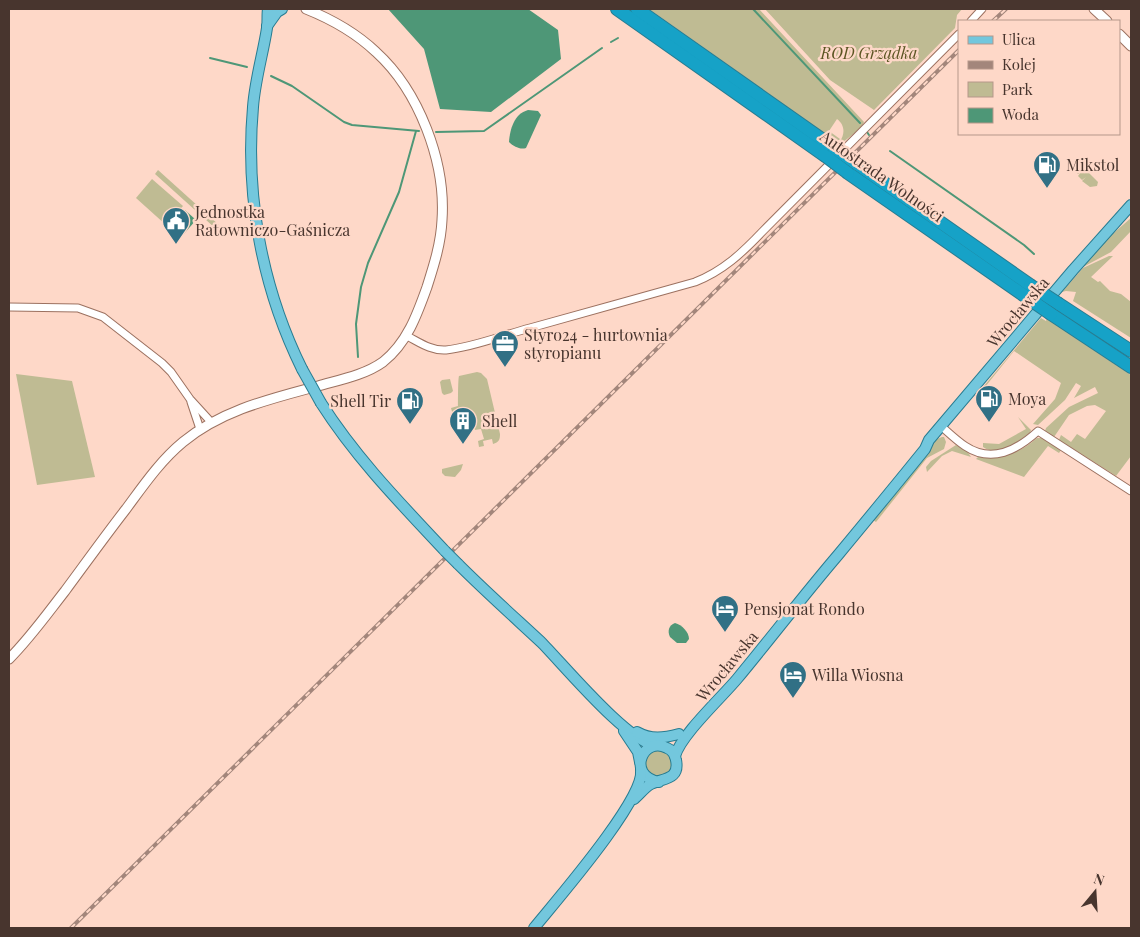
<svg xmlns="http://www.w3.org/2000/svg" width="1140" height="937" font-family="'Playfair Display',serif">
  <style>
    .green { fill: #bfbb93 }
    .water { fill: #4e9777 }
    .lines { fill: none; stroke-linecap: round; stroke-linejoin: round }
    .stream { stroke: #4e9777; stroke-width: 2 }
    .minor-casing { stroke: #9c7160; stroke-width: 9 }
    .tertiary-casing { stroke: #9c7160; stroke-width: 11 }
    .primary-casing { stroke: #287c91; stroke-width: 12 }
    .motorway-casing { stroke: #287c91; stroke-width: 14 }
    .minor { stroke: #fff; stroke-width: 7 }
    .tertiary { stroke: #fff; stroke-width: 9 }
    .primary { stroke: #73c7dd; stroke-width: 10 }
    .motorway { stroke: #16a2c7; stroke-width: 12 }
    .rail-casing { stroke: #a3867b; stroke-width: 4 }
    .rail { stroke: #fed8c8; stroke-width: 2; stroke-dasharray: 5.5; stroke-linecap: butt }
    .primary-bridge-casing { stroke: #287c91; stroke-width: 12; stroke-linecap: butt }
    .motorway-bridge-casing { stroke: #287c91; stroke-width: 14; stroke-linecap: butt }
    .primary-bridge { stroke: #73c7dd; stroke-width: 10 }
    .motorway-bridge { stroke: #16a2c7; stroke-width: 12 }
    .labels { text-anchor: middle; stroke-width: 4.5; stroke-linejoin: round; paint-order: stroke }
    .park-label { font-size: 16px; font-style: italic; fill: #5b5522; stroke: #fed8c8 }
    .poi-label { font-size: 16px; fill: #48352e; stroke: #fed8c8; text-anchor: start }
    .street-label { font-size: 16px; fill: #48352e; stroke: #fed8c8 }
  </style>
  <rect width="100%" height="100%" fill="#fed8c8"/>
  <g class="green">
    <path d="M649,9h110l105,113 -2,5 -20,16 -2,-2c5,-7 5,-16 -3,-22l-8,12 11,8 -3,3z"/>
    <path d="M765,9h197l-5,6 -2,13 -81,82 -44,-30z"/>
    <path d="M1076,162l3,1 19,19 -1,4 -7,1 -8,-6 4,-4 -4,3 -4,-4 3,-4 -3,2 -2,-2 -2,1 -3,-7z"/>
    <path d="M158,170l71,64 -4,3 -70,-63z"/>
    <path d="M152,179l31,27 -17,19 -30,-27z"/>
    <path d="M1131,218v13l-20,21 -28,15 -24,26 43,-50z"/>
    <path d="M1109,256h4l-22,21 7,5 2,-1 10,10 11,3 10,8v36l-58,-37 3,-9 -10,-1 -4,1 21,-24z"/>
    <path d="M1041,318l5,3 1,-2 84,56v81l-15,20 -57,-36 2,-5 10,7 6,-8 8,5 21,-28 -11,-6 -8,1 -18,9 -15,22 -9,-6 1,-3 23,-21 29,-14 -3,-6 -21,11 7,-12 -5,-3 -11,17 -27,25 -5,-1 22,-25 6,-16 -47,-32 -29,36 5,4 -6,-3v-2z"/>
    <path d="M477,372l4,1 6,6 13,55c0,6 -1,8 -7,10l-1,-5 -9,2 1,5 -5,1 -1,-6 6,-2 -3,-10 -6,1c-3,-12 -11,-10 -20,-8l-4,-14 7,-2c0,-3 0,-28 1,-30z"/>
    <path d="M16,374l56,7 23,96 -58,8z"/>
    <path d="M450,379l3,12 -2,2 -7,2 -2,-2 -2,-11 2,-2z"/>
    <path d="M1018,417l13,13 -1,3c-13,9 -31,25 -47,14v-4l16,1 27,-15z"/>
    <path d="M942,437h2l2,5 -2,7 -17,9 -51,64 -3,-2 64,-81z"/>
    <path d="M1037,438h7l17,12 -2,3 -11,-7 -24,31 -48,-18 4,-4c25,3 38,-1 57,-17z"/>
    <path d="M956,445l11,6 4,6 -19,-6 -10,5 -15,16 -1,-5 5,-6z"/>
    <path d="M463,464l-2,6 -6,7 -10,-1 -3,-3v-4z"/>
    <circle cx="659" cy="763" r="14"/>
  </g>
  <g class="water">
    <path d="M388,9h140l30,21 3,29 -70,53 -51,-3 -16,-60z"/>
    <path d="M528,110l10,1 3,4 -15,33c-6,2 -13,-2 -17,-6 1,-13 5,-28 19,-32z"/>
    <path d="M185,210l11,10 -13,15 -11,-10z"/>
    <path d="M675,623c7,2 14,9 14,16l-3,4h-9l-7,-6c-3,-6 -1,-12 5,-14z"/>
  </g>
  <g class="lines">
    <g class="stream">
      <path d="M753,9l107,114"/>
      <path d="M611,42l7,-4"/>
      <path d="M210,58l37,9"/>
      <path d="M271,76l21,10 52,36 8,3 67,6"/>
      <path d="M436,132l48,-1 118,-83"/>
      <path d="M867,132l2,3"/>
      <path d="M890,151l134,94 10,9"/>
      <path d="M358,357l-2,-33 5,-37 7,-24 31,-71 17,-61"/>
    </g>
    <defs>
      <g id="minor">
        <path d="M971,21l11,-12"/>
        <path d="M9,307l69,1 25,9 59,46 9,9 19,27 21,23"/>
        <path d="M407,336c12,6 24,15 39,14 28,-3 57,-15 84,-22 55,-15 110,-31 165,-46 28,-11 47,-29 67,-50l197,-198"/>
        <path d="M191,402l9,27"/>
        <path d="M941,426c8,7 15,14 24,20 27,18 52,4 73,-15l93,60"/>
      </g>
      <g id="tertiary">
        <path d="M1094,9l13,12"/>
        <path d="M1119,34l12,12"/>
        <path d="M9,659c21,-21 38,-45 56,-68 20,-27 40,-55 61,-82 17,-23 34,-48 57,-67 39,-32 87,-43 135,-56 21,-6 47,-11 65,-24 24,-19 34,-47 44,-75 7,-22 14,-44 15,-67 4,-58 -23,-129 -66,-168 -20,-19 -45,-33 -70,-43"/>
      </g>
      <g id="primary">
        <path d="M268,9c-1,6 0,13 -1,19 -4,26 -12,52 -14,79 -8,89 9,181 49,262"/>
        <path d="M267,26l10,-14 5,-3"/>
        <path d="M321,403c35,55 80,101 124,148"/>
        <path d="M458,564c27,27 55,52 83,78 21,21 89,103 115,103"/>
        <path d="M624,731l14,21 2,10"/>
        <path d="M637,732c14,8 27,6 42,2"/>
        <path d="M675,756c6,-21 46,-58 62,-77 34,-41 66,-83 101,-124 29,-35 58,-70 87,-106l4,-9 144,-170 58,-65"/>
        <path d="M634,799c5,-4 11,-12 17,-15 12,-6 29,-4 25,-24 -1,-6 -4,-10 -9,-12 -23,-13 -42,27 -8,34"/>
        <path d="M534,928c21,-26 111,-129 107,-158"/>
      </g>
      <g id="motorway">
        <path d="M617,9l207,146"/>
        <path d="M637,9l196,138"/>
        <path d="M857,164l173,121"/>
        <path d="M848,173l174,121"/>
        <path d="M1059,304l72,47"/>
        <path d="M1051,314l80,53"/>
      </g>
    </defs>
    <use href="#minor" class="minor-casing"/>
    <use href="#tertiary" class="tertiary-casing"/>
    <use href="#primary" class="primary-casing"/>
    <use href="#motorway" class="motorway-casing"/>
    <use href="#minor" class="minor"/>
    <use href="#tertiary" class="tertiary"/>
    <use href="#primary" class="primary"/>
    <use href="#motorway" class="motorway"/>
    <defs>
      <g id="rail">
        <path d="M993,21l13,-12"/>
        <path d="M71,928l888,-878"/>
      </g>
    </defs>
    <use href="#rail" class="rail-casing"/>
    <use href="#rail" class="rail"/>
    <defs>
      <g id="primary-bridge">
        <path d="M302,369l19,34"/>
        <path d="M445,551l13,13"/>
      </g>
      <g id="motorway-bridge">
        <path d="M833,147l24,17"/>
        <path d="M824,155l24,18"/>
        <path d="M1030,285l29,19"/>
        <path d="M1022,294l29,20"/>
      </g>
    </defs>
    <use href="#primary-bridge" class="primary-bridge-casing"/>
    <use href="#motorway-bridge" class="motorway-bridge-casing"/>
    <use href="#primary-bridge" class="primary-bridge"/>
    <use href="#motorway-bridge" class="motorway-bridge"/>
  </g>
  <defs>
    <symbol id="fuel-pin" viewBox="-11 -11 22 30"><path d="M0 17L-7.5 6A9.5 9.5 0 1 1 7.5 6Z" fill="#317085" stroke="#fed8c8"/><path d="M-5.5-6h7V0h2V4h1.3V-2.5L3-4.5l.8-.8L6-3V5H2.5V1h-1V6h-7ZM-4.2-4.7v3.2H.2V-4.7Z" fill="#fff"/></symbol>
    <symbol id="civic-pin" viewBox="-11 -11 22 30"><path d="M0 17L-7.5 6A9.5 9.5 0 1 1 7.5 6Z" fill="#317085" stroke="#fed8c8"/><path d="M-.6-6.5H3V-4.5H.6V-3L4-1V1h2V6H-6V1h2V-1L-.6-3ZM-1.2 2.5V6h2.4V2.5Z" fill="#fff"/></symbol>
    <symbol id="office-pin" viewBox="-11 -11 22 30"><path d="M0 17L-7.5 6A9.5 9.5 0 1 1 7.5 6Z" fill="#317085" stroke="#fed8c8"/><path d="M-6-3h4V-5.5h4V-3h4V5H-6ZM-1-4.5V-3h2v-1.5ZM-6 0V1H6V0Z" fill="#fff"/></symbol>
    <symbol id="building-pin" viewBox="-11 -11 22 30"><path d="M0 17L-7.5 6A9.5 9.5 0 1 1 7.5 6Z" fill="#317085" stroke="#fed8c8"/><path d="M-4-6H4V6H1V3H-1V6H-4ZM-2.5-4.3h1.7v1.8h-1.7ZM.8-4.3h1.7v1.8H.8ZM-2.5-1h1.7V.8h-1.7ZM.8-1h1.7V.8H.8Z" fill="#fff"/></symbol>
    <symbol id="hotel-pin" viewBox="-11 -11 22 30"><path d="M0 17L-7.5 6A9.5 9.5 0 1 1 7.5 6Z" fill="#317085" stroke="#fed8c8"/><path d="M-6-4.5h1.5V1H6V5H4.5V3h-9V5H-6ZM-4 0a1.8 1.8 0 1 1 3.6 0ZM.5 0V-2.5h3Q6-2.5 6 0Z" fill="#fff"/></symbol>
  </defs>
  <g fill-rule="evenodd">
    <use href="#fuel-pin" x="1031" y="149" width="32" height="43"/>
    <use href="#civic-pin" x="160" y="205" width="32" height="43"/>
    <use href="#office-pin" x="489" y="328" width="32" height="43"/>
    <use href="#fuel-pin" x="973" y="383" width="32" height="43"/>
    <use href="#fuel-pin" x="394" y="385" width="32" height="43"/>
    <use href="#building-pin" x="447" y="405" width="32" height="43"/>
    <use href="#hotel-pin" x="709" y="593" width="32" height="43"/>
    <use href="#hotel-pin" x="777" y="659" width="32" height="43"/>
  </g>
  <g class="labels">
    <g class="park-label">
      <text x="869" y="59">ROD Grządka</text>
    </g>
    <g class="poi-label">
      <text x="1066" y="171">Mikstol</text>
      <text x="195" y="218">Jednostka<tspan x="195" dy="18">Ratowniczo-Gaśnicza</tspan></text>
      <text x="524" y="341">Styro24 - hurtownia<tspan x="524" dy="18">styropianu</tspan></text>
      <text x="1008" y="405">Moya</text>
      <text x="391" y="407" text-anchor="end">Shell Tir</text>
      <text x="482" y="427">Shell</text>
      <text x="744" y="615">Pensjonat Rondo</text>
      <text x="812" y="681">Willa Wiosna</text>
    </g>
    <g class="street-label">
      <text transform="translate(882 176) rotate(35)" y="6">Autostrada Wolności</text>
      <text transform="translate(1018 312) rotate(-50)" y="6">Wrocławska</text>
      <text transform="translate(727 666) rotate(-50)" y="6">Wrocławska</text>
    </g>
  </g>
  <rect width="1140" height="937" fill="none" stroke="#48352e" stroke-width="20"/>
  <rect x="958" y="20" width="162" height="115" fill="#fed8c8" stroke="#b5978a"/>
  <rect x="968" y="36" width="25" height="8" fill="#73c7dd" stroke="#b5978a"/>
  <text x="1002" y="45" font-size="15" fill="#48352e">Ulica</text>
  <rect x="968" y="61" width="25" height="8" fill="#a3867b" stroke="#b5978a"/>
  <text x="1002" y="70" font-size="15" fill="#48352e">Kolej</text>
  <rect x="968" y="82" width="25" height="15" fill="#bfbb93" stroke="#b5978a"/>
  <text x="1002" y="95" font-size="15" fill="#48352e">Park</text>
  <rect x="968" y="108" width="25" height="15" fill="#4e9777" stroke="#b5978a"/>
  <text x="1002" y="120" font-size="15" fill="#48352e">Woda</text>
  <g transform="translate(1095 892) rotate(18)" stroke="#fed8c8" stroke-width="4" paint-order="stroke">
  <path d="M0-4L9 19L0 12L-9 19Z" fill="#48352e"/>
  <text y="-8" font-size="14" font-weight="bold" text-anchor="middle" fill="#48352e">N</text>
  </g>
</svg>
